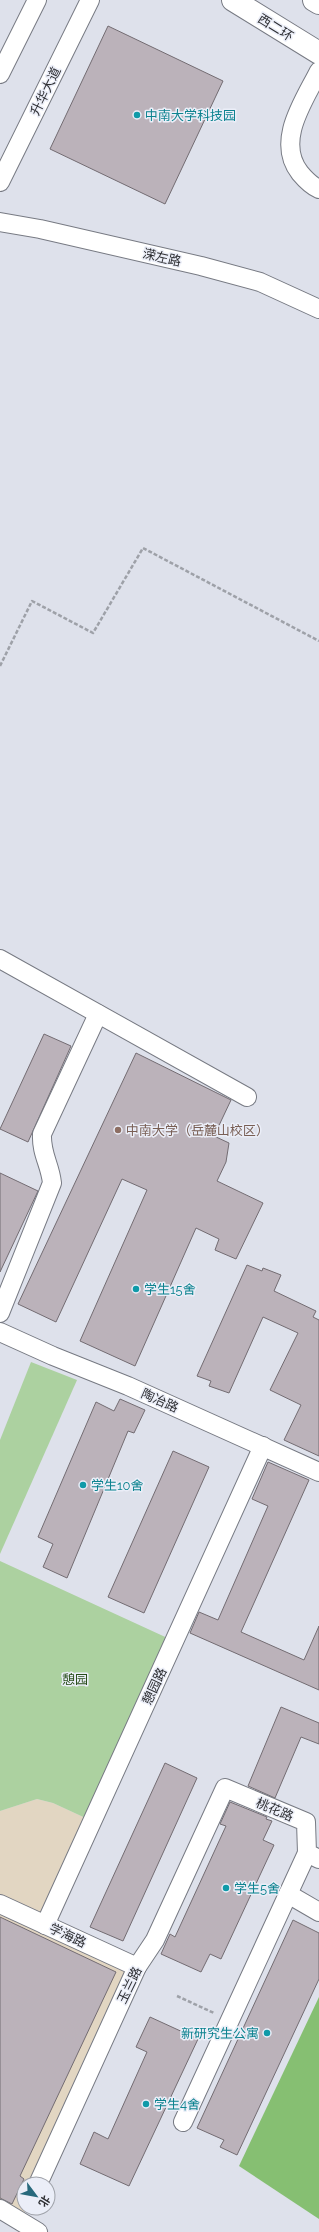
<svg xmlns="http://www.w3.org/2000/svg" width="319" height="2232" font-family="Raleway,'Noto Sans SC',sans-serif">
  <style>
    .commercial { fill: #e2d6c2 }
    .green { fill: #acd1a0 }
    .forest { fill: #86bf72 }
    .building { fill: #bbb2ba; stroke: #736c72 }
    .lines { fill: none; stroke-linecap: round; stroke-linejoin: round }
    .minor-casing { stroke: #777a83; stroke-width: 20 }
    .major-casing { stroke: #777a83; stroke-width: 24 }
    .highway-casing { stroke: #777a83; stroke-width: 24 }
    .path { stroke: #9ea1a8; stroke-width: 2.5; stroke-dasharray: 4 2; stroke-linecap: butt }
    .minor { stroke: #fff; stroke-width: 18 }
    .major { stroke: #fff; stroke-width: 22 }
    .highway { stroke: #fff; stroke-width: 22 }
    .culture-dot { fill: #0f9aa8; stroke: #ebeef8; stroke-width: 1.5 }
    .education-dot { fill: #8d6e63; stroke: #ebeef8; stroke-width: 1.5 }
    .labels { text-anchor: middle; stroke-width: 3; stroke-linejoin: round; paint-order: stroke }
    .street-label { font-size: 13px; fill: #2e2f33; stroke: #ebeef8 }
    .culture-label { font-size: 13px; fill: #0d838f; stroke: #ebeef8; text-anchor: start }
    .education-label { font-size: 13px; fill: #785e54; stroke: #ebeef8; text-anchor: start }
    .park-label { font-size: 13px; fill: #294e1a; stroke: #ebeef8 }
  </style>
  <rect width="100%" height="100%" fill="#dee1eb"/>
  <path class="commercial" d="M37,1799l16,4 39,18 -47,104 92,42 -99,217h-14v24h3l-7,14 -20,-13v-398z"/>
  <g class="green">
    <path d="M31,1362l46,18 -77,174v-114z"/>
    <path d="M0,1561l174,80 -82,180 -39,-18 -16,-4 -37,12z"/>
  </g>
  <path class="forest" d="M319,1997v222l-80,-53z"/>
  <g class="building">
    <path d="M108,26l115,55 -58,123 -115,-55z"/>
    <path d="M44,1034l27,12 -43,96 -28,-13z"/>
    <path d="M136,1053l95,47 -17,36 15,7 -3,19 -9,19 46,22 -27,56 -21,-9 4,-11 -23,-11 -61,138 -55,-25 67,-151 -25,-11 -66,143 -38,-18z"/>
    <path d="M0,1173l38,18 -38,81z"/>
    <path d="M247,1265l15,6 1,-3 18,7 -7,16 42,20 -3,6 6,3v136l-35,-16 17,-35 -31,-15 28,-57 -35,-16 -34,76 -20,-7 2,-5 -14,-5z"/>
    <path d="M120,1399l25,11 -11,23 -6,-2 -61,147 -24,-11 10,-23 -15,-7 58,-135 18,9z"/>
    <path d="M173,1451l36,16 -65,146 -36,-16z"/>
    <path d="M268,1462l41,18 -68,152 63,28 15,-34v64l-129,-57 9,-21 19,8 50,-114 -16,-7z"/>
    <path d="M281,1707l38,16v21l-18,-7 -26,61 -27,-12z"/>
    <path d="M165,1763l32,15 -74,163 -33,-14z"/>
    <path d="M230,1802l37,15 -1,2 6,2 -9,19 11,5 -53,114 -11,-5 -9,18 -40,-18 9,-20 5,3 51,-111 -6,-2z"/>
    <path d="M0,1917l116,55 -96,204 4,3 -12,25 -12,-6z"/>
    <path d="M293,1920l26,13v46l-82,176 -17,-8 4,-7 -27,-12z"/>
    <path d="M150,2017l48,22 -69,147 -49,-22 14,-32 14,7 39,-87 -11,-5z"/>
  </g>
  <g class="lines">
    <defs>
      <g id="minor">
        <path d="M319,71c-15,30 -44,70 -19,102 5,6 12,13 19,16"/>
        <path d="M0,74l37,-74"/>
        <path d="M0,182l90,-182"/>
        <path d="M0,222l40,7 161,37 59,16 59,27"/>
        <path d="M0,959l247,138"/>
        <path d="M0,1313l52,-130c-2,-19 -11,-29 -10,-49l56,-120"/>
        <path d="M0,1332l53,24 75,30 191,86"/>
        <path d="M288,1894l31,18"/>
        <path d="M0,1904l137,63"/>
        <path d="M45,1925l218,-479"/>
        <path d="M183,2122l124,-269"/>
        <path d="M38,2184l99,-217 18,-27 70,-152 81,34 1,31 12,6"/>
        <path d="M0,2209l38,23"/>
      </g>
      <path id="major" d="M233,0l86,53"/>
      <path id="highway" d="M314,0l5,3"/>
    </defs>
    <use href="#minor" class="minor-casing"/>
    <use href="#major" class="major-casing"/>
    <use href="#highway" class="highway-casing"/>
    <g class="path">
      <path d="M0,666l32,-65 61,32 50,-85 176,93"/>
      <path d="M177,1996l37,17"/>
    </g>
    <use href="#minor" class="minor"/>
    <use href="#major" class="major"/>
    <use href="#highway" class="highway"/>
  </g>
  <g class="culture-dot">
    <circle cx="137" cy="115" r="4"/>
    <circle cx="136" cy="1289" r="4"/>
    <circle cx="83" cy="1485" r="4"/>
    <circle cx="226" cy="1888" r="4"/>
    <circle cx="267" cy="2033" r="4"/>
    <circle cx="146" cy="2104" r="4"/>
  </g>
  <circle class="education-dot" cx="118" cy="1130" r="4"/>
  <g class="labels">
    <g class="street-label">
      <text transform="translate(276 27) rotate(32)" y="5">西二环</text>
      <text transform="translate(45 91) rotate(-64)" y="5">升华大道</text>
      <text transform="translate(162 257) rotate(13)" y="5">溁左路</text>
      <text transform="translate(160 1400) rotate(24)" y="5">陶冶路</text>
      <text transform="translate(154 1686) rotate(-65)" y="5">憩园路</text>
      <text transform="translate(275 1809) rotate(23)" y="5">桃花路</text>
      <text transform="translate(68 1935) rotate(25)" y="5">学海路</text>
      <text transform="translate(129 1985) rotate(-64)" y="5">玉兰路</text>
    </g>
    <g class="culture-label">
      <text x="145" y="120">中南大学科技园</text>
      <text x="144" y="1294">学生15舍</text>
      <text x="91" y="1490">学生10舍</text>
      <text x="234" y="1893">学生5舍</text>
      <text x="259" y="2038" text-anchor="end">新研究生公寓</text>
      <text x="154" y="2109">学生4舍</text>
    </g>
    <g class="education-label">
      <text x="126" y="1135">中南大学（岳麓山校区）</text>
    </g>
    <g class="park-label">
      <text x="75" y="1684">憩园</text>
    </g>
  </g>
  <g transform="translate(36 2196) rotate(122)"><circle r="19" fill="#ebeef8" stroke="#9fa2a9"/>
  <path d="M0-3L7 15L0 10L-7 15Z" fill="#27697c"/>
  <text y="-6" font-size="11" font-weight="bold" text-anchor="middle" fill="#2e2f33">北</text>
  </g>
</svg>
